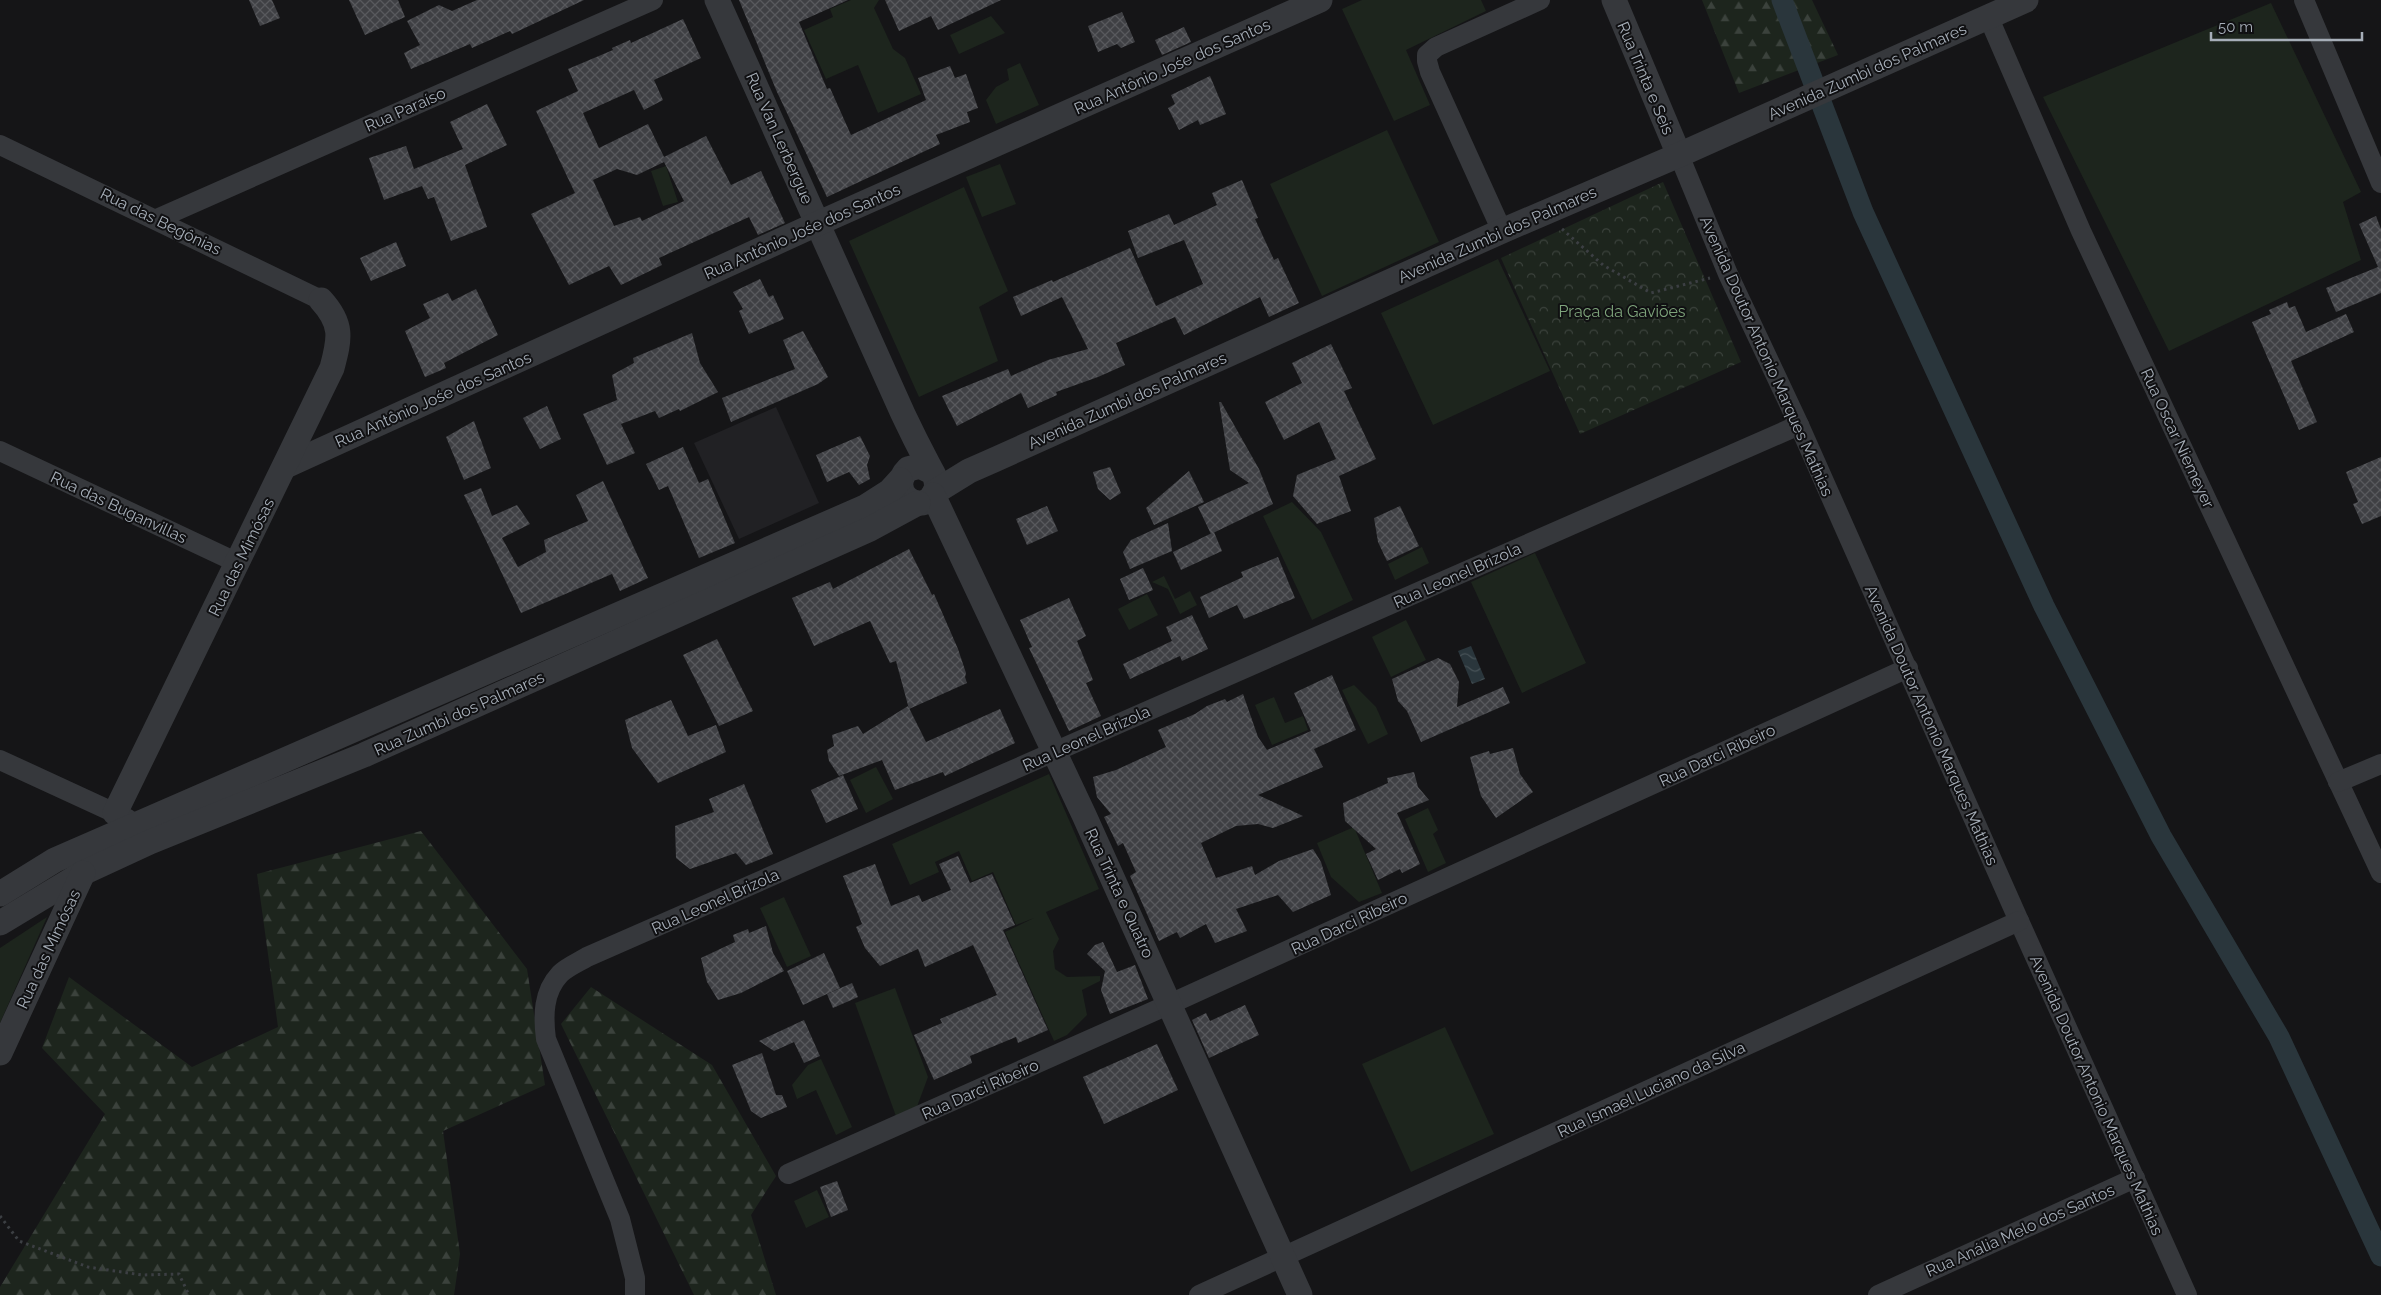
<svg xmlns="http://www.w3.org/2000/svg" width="2381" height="1295" font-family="Raleway,sans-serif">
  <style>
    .built { fill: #212124 }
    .grass { fill: #1d251d }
    .forest { fill: url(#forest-firs) }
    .park { fill: url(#park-crowns) }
    .water { fill: url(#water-waves) }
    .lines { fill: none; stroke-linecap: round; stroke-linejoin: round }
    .canal { stroke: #2a363c; stroke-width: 21 }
    .building { fill: url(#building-cross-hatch); fill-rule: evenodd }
    .path { stroke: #3c3f43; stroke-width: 3; stroke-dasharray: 2.5 4; stroke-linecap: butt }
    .minor { stroke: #36383c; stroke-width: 20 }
    .tertiary { stroke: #36383c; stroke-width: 25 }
    .labels { text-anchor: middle; stroke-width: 4; stroke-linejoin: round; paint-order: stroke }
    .street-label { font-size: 16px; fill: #a6aeb8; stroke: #101012 }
    .park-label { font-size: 16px; fill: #7ea47b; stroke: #101012 }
  </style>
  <defs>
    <pattern id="forest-firs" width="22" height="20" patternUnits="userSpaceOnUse" patternTransform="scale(1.25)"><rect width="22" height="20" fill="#1d251d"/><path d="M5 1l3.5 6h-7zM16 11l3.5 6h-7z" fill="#3b423c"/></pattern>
    <pattern id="park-crowns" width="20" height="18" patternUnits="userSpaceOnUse" patternTransform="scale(1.25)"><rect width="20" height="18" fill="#1d251d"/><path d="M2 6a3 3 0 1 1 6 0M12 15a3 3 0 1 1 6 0" fill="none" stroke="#3b423c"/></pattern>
    <pattern id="water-waves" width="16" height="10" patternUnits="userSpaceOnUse" patternTransform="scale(1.25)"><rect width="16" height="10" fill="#2a363c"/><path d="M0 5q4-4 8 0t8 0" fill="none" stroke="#465156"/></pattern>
    <pattern id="building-cross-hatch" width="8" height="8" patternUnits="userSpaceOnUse" patternTransform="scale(1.25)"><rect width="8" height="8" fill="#3f4044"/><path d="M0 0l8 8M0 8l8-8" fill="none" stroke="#58595d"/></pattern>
  </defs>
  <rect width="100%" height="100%" fill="#151517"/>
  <path class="built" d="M776,407l43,96 -80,36 -45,-96z"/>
  <g class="grass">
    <path d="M851,0h28l-5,8 19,41 12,9 16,36 -43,19 -20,-48 -32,14 -22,-49 29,-13 -3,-8z"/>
    <path d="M1362,0h119l5,11 -80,39 24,55 -36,16 -52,-112z"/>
    <path d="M2271,3l90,189 -18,10 18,58 -192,91 -126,-254z"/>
    <path d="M991,16l14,17 -46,21 -9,-19z"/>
    <path d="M1020,63l19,42 -43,19 -10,-24 10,-13 13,-7 -2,-11z"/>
    <path d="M1387,130l52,112 -117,54 -52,-112z"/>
    <path d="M1000,164l16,40 -34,13 -16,-40z"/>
    <path d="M666,166l12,36 -15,4 -12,-35z"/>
    <path d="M964,187l44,104 -29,16 19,54 -79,36 -70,-156z"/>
    <path d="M1498,259l52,112 -117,54 -52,-112z"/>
    <path d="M1292,502l29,30 32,68 -41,20 -49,-104z"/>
    <path d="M1422,547l7,16 -34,17 -7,-16z"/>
    <path d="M1535,553l51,110 -64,30 -51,-111z"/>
    <path d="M1164,576l11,23 15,-8 7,14 -17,9 -12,-25 -16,-7z"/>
    <path d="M1147,594l11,21 -29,15 -11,-21z"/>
    <path d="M1406,620l20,40 -35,17 -19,-40z"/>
    <path d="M1354,685l22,22 12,27 -20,10 -26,-54z"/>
    <path d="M1274,697l11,26 18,-7 5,14 -36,15 -17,-40z"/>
    <path d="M876,767l17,32 -27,14 -16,-33z"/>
    <path d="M1049,774l50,115 -53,23 13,27 -6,12 2,18 12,8 33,-1v5l-18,9 5,25 -20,20 -13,6 -49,-109 29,-14 -18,7 -23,-53 -21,9 -13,-30 -24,11 4,10 -29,13 -18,-41z"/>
    <path d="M1428,808l10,22 -5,4 13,29 -18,9 -23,-53z"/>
    <path d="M1354,827l28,66 -23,9 -28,-25 -14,-34z"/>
    <path d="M784,897l27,59 -24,11 -27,-59z"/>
    <path d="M47,917l-47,106v-75z"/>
    <path d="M895,988l33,89 -13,35 -18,7 -42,-116z"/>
    <path d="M1445,1027l49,107 -83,38 -49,-108z"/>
    <path d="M821,1059l31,68 -16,8 -20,-45 -19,9 -5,-14 16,-20z"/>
    <path d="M817,1190l12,27 -23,11 -12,-27z"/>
  </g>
  <g class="forest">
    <path d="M1702,0h110l26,55 -99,38z"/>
    <path d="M421,831l106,138 18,116 -102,46 17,123 -6,41h-454v-8l105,-173 -63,-66 27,-71 123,90 86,-40 -21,-153z"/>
    <path d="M591,987l121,78 64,111 -25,39 25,80h-82l-133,-271z"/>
  </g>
  <path class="park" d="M1663,182l78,180 -161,72 -79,-176z"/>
  <path class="water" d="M1471,646l14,33 -13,5 -14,-33z"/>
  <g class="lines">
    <path class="canal" d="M1782,0l81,212 181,394 117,230 118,201 102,219"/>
  </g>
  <g class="building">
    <path d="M249,0h23l8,18 -20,8z"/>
    <path d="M349,0h49l7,17 -40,18z"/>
    <path d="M477,0h107l-72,34 -2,-3 -38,17 -2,-4 -59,25 -7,-16 16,-8 -13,-24 32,-16 13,6z"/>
    <path d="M739,0h109l-49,22 28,67 3,-1 21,47 75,-35 -8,-22 32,-12 5,12 11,-4 12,34 -11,4 3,10 -34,13 4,9 -113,53 -50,-105z"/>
    <path d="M885,0h116l-63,30 -7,-14 -32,15z"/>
    <path d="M1122,12l13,30 -14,6 -4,-4 -19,8 -10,-26z"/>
    <path d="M683,19l18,39 -47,22 9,20 -19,10 -10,-20 -51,23 16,35 49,-24 16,33 42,-21 25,49 30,-14 24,52 -27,12 -9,-18 -90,41 3,7 -41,20 -12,-19 -40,19 -38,-71 44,-21 -39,-82 42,-20 -10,-22 45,-19 -1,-2 18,-8 1,3zM664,162l20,39 -42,20 -2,-4 -26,9 -21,-46 24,-11 20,6z"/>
    <path d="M1184,27l7,15 -29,13 -7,-15z"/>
    <path d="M1210,76l16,38 -26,11 -2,-5 -19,10 -11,-22 7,-4 -4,-9z"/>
    <path d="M487,104l20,41 -42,20 22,62 -36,14 -17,-44 -6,2 -6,-13 -38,14 -15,-42 37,-12 8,23 49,-20 -13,-27z"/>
    <path d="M1242,180l16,38 -3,1 19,41 4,-2 21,45 -30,14 -9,-20 -76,38 -9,-18 -59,26 9,22 -27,12 -42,15 1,3 -29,13 -7,-15 -64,33 -15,-30 66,-27 3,7 37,-16 40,-11 -26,-52 -41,19 -8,-19 39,-17 1,2 77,-34 26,58 47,-22 -19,-44 -46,18 -10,-27 41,-17 5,11 43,-20 -5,-12z"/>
    <path d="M2376,216l5,13v64l-45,19 -10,-24 52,-21 -19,-43z"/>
    <path d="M396,242l10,24 -35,15 -11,-23z"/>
    <path d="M760,279l9,18 4,-2 11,24 -35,15 -10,-23 4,-2 -10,-17z"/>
    <path d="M476,289l22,46 -54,28 2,5 -21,9 -20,-46 25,-13 -7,-14 25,-11 4,8z"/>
    <path d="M2287,302l2,6 6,-2 11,26 40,-18 8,18 -63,29 26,61 -18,8 -47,-108 19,-8 -2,-4z"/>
    <path d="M803,331l25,46 -10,7 -87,38 -9,-24 73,-29 -12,-29z"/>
    <path d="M692,333l8,30 18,29 -38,19 -1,-2 -20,9 -4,-7 -34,13 14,29 -28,12 -24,-51 34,-14 -5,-25 22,-12 -1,-5z"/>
    <path d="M1331,344l21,44 -8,3 32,68 -37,17 12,35 -34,13 -24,-28 4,-21 39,-16 -17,-37 -35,18 -19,-38 37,-19 -10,-20z"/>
    <path d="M1219,402h2l38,67 14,35 -62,30 -13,-27 51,-24 -19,-13z"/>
    <path d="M547,406l14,33 -21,10 -17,-31z"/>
    <path d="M474,421l17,47 -27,12 -18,-43z"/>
    <path d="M860,436l10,20 -3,9 3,14 -11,6 -10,-13 -22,10 -11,-27z"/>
    <path d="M683,447l16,36 9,-4 27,64 -36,15 -31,-72 -9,4 -13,-26z"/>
    <path d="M2381,457v59l-19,8 -9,-20 5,-2 -12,-30z"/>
    <path d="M1110,467l11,26 -11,7 -12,-11 -5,-17z"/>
    <path d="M1189,471l15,31 -50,23 -8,-17z"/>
    <path d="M603,481l45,97 -28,13 -8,-17 -91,39 -57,-118 17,-7 11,28 25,-11 13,19 -28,14 16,29 28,-15 -2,-12 44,-19 -12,-26z"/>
    <path d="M1047,506l11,25 -31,14 -11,-26z"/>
    <path d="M1400,506l19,40 -32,15 -9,-19 -4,-24z"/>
    <path d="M1168,523l4,28 -42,18 -7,-17 8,-12z"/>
    <path d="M1214,532l8,19 -41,19 -8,-18z"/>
    <path d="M909,549l23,46 2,-1 24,55 8,24 -1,4 2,6 -58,26 -13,-48 -6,2 -20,-42 -56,25 -22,-48 38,-16 3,7z"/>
    <path d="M1278,557l17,41 -51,21 -7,-14 -28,13 -9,-21 43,-20 -2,-5z"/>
    <path d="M1143,568l10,22 -24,10 -9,-21z"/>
    <path d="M1069,598l17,38 -9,5 16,39 -7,3 15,33 -32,15 -40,-83 3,-1 -12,-27z"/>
    <path d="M1192,615l16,34 -26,12 -2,-5 -50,23 -7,-15 49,-23 -6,-14z"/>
    <path d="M717,639l36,72 -34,15 -36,-71z"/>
    <path d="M1438,658l12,6 9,18 -2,25 46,-20 7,16 -89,39 -14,-31 -9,-10 -6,-22z"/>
    <path d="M1332,675l24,55 -42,19 9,18 -65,28 45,21 -30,12 -15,-4 -22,2 -35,17 15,35 36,-12 3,9 24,-14 34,-12 8,13 10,33 -38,17 -15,-17 -42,14 11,22 -32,12 -9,-19 -26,14 -3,-6 -18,9 -29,-65 6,-4 -13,-29 -5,3 -14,-29 7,-3 -14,-17 -4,-20 23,-7 50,-23 -8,-17 37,-16 12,-8 18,-7 2,3 16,-8 15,43 9,13 44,-19 -17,-38z"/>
    <path d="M671,700l17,36 28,-11 10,27 -68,31 -26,-35 -7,-28z"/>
    <path d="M908,706l18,36 74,-33 15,34 -70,33 -2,-4 -48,18 -13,-30 -43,16 -10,-15 -2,-11 7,-4 -2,-11 26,-9 5,8z"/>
    <path d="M1513,748l7,26 13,18 -37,26 -15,-22 -11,-39 19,-6 1,3z"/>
    <path d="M1414,772l4,15 11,13 -32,13 23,51 -18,9 -2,-4 -22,11 -12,-26 10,-5 -31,-28 -2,-18 45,-20 -1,-5z"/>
    <path d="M843,775l15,34 -32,14 -15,-33z"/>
    <path d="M744,784l29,70 -27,11 -10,-12 -46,16 -14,-11 -1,-32 39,-14 -5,-13z"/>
    <path d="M958,856l12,27 22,-9 23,51 -12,5 45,100 -30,13 -2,-6 -46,19 2,7 -38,17 -20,-45 28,-12 -2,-4 57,-24 -24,-50 -48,22 -7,-18 -38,17 -15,-18 -9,-21 6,-3 -19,-48 32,-12 16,42 28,-11 3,7 29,-12 -12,-26z"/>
    <path d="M766,926l7,27 11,18 -43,22 -23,7 -11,-18 -6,-24 34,-16 -2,-7 15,-6 1,4z"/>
    <path d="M1103,942l14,30 18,-7 13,34 -38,15 -9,-24 4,-19 -18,-17 8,-9z"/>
    <path d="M824,953l16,35 -37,17 -16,-34z"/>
    <path d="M852,983l6,14 -25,11 -6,-14z"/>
    <path d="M1245,1005l14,30 -50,23 -17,-38 14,-7 4,8z"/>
    <path d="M804,1020l16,36 -16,7 -10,-21 -20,9 -15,-10z"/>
    <path d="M1157,1044l21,46 -74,34 -21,-47z"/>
    <path d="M762,1053l14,42h6l5,12 -26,11 -10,-7 -19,-46z"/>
    <path d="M837,1181l11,29 -17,7 -11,-30z"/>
  </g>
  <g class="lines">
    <g class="path">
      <path d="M1562,229l41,36 48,28 59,-15"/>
      <path d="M0,1216l19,25 69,26 54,8 37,-1 10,21"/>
    </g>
    <g class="minor">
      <path d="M2304,0l77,183"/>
      <path d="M1988,16l93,215 300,642"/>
      <path d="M0,145l321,155"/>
      <path d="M1679,155l49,119 71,151 220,496 168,374"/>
      <path d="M157,219l496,-219"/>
      <path d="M1502,231l-72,-159 -3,-11v-6l9,-8 104,-47"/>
      <path d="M0,451l238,112"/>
      <path d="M0,760l128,59"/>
      <path d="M2338,782l43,-18"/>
      <path d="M788,1174l382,-170 738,-336"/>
      <path d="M635,1295v-17l-15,-59 -74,-180c-3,-23 -3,-47 14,-65 7,-7 19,-12 27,-17l1212,-532"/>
      <path d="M1199,1295l820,-374"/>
      <path d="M1878,1295l257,-117"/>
    </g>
    <g class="tertiary">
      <path d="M717,0l186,414c8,17 16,33 25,50 2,5 7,11 8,17 1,5 0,11 -3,15 -16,20 -46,-6 -25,-27l12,-3 12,6"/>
      <path d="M1614,0l65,155"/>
      <path d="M286,466l533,-243 501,-223"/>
      <path d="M935,492l34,-21 25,-11 508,-229 177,-76 347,-155"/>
      <path d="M933,495l151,320 216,480"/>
      <path d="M115,813l217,-445c8,-30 11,-44 -11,-68"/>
      <path d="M0,894l55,-34 810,-353 25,-16 10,-11"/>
      <path d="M0,923l83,-50 67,-31 214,-87 506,-226 48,-26"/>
      <path d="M0,1053l83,-180"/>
    </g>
  </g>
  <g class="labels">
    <g class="street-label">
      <text transform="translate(1172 66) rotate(-24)" y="6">Rua Antônio Jośe dos Santos</text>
      <text transform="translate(1867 71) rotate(-24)" y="6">Avenida Zumbi dos Palmares</text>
      <text transform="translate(1646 78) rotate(67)" y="6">Rua Trinta e Seis</text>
      <text transform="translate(405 109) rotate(-24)" y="6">Rua Paraíso</text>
      <text transform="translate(780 138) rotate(66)" y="6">Rua Van Lerbergue</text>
      <text transform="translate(161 221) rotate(26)" y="6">Rua das Begônias</text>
      <text transform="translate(802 231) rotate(-24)" y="6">Rua Antônio Jośe dos Santos</text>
      <text transform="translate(1497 234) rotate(-24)" y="6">Avenida Zumbi dos Palmares</text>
      <text transform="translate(1767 356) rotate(66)" y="6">Avenida Doutor Antonio Marques Mathias</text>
      <text transform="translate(433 399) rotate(-24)" y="6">Rua Antônio Jośe dos Santos</text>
      <text transform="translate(1127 400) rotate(-24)" y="6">Avenida Zumbi dos Palmares</text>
      <text transform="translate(2178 438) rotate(65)" y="6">Rua Oscar Niemeyer</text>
      <text transform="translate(119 507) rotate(25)" y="6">Rua das Buganvillas</text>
      <text transform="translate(241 557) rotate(-64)" y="6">Rua das Mimósas</text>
      <text transform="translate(1457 575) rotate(-24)" y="6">Rua Leonel Brizola</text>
      <text transform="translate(459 713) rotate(-24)" y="6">Rua Zumbi dos Palmares</text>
      <text transform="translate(1932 725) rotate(66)" y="6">Avenida Doutor Antonio Marques Mathias</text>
      <text transform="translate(1086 738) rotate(-24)" y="6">Rua Leonel Brizola</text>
      <text transform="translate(1717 755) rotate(-25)" y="6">Rua Darci Ribeiro</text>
      <text transform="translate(1120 893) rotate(65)" y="6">Rua Trinta e Quatro</text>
      <text transform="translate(715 901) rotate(-24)" y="6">Rua Leonel Brizola</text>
      <text transform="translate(1349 923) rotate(-25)" y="6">Rua Darci Ribeiro</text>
      <text transform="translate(48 949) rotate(-65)" y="6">Rua das Mimósas</text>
      <text transform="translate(980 1089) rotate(-24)" y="6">Rua Darci Ribeiro</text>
      <text transform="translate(1651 1089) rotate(-25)" y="6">Rua Ismael Luciano da Silva</text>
      <text transform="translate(2097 1095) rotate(66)" y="6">Avenida Doutor Antonio Marques Mathias</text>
      <text transform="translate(2020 1230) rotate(-24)" y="6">Rua Anália Melo dos Santos</text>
    </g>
    <g class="park-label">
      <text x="1622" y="317">Praça da Gaviões</text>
    </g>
  </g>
  <path d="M2211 32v8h151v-8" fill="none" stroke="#a6aeb8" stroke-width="2.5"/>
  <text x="2218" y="32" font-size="15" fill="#a6aeb8" stroke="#101012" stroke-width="4" paint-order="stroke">50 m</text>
</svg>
